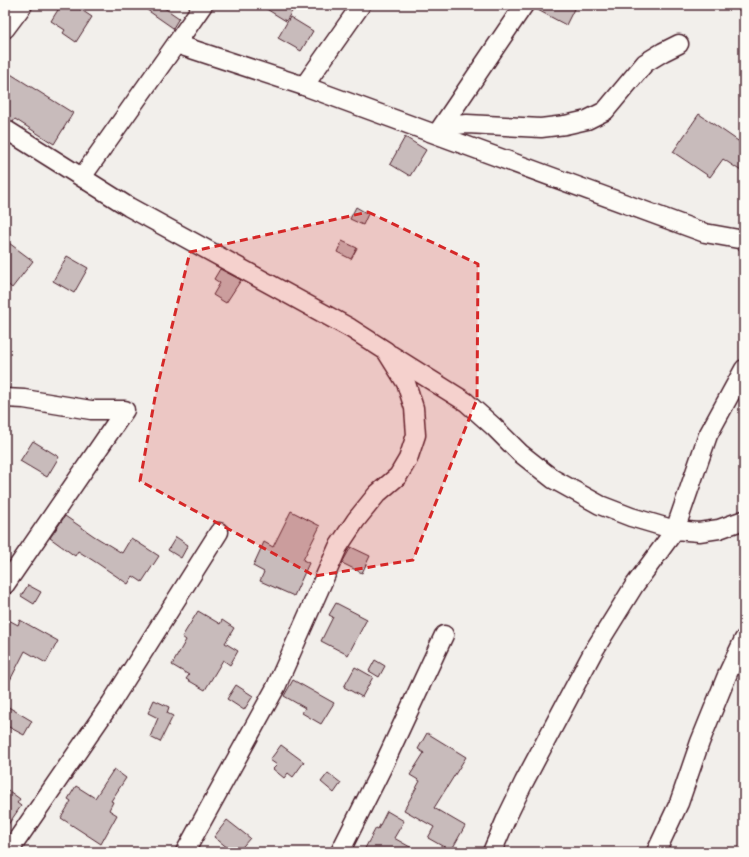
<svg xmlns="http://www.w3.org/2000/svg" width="749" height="857" font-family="Pangolin,sans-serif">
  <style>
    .building { fill: #c8bbbb; stroke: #4a1f2b }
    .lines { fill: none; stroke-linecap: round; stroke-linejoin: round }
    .minor-casing { stroke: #4a1f2b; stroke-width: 21 }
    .minor { stroke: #fdfcf7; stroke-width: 18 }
    .marked { fill: #d62828; fill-opacity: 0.2; stroke: #d62828; stroke-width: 3; stroke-dasharray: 8 5; stroke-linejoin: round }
  </style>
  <rect width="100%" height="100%" fill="#f2efeb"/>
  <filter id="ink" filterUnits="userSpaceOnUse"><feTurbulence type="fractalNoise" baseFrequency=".025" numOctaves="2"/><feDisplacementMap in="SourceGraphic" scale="8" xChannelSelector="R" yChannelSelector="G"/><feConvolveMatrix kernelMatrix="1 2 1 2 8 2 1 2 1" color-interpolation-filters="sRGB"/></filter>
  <g filter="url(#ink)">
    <g class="building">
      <path d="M61,5h13l18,12 -16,25 -13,-9 2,-3 -14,-9z"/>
      <path d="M140,5h20l19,13 -6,10z"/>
      <path d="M260,5h36l-10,16z"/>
      <path d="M534,5h42l-10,20 -32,-17z"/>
      <path d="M290,17l23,14 -12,20 -23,-13z"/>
      <path d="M9,73l64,40 -19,31 -39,-25 -2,3 -8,-3v-39z"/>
      <path d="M699,114l45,31v28l-21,-14 -13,18 -37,-25z"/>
      <path d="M405,137l21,13 -16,26 -20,-12z"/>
      <path d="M356,207l12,7 -5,11 -13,-6z"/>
      <path d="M5,240l28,21 -21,27 -7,-6z"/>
      <path d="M342,241l15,7 -6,11 -14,-7z"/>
      <path d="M67,256l21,12 -14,25 -21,-12z"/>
      <path d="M220,269l21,11 -15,23 -13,-8 7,-12 -6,-4z"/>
      <path d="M33,441l26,16 -12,20 -27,-16z"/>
      <path d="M291,511l29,15 -17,34 6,3 -15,33 -34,-15 4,-9 -11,-6 11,-24 9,5z"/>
      <path d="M65,516l29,20 28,17 9,-15 28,18 -17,26 -9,-6 -5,8 -31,-21 -19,-12 -3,5 -25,-18z"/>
      <path d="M176,537l12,8 -7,13 -13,-8z"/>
      <path d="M351,547l19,9 -8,17 -20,-10z"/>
      <path d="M28,585l13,7 -7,12 -13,-8z"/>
      <path d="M336,603l31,16 -19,36 -27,-14 12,-24 -4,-2z"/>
      <path d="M198,611l22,13 2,-4 12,8 -9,15 13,8 -8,14 -7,-5 -18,30 -19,-11 3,-4 -17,-10 14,-25 -4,-3z"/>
      <path d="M5,618l13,7 2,-5 38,21 -12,22 -21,-12 -20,39z"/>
      <path d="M375,660l10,6 -6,11 -10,-6z"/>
      <path d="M355,667l18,10 -11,20 -18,-10z"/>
      <path d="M293,680l41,23 -13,21 -19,-11 3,-5 -21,-12z"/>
      <path d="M236,685l17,11 -9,14 -17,-11z"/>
      <path d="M154,700l15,7 -2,6 6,3 -13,26 -10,-5 8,-19 -10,-5z"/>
      <path d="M5,705l27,16 -8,14 -19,-10z"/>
      <path d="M427,733l39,24 -32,51 31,18 -14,25 -23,-13 6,-11 -30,-17 16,-29 -10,-6 14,-22 -6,-4z"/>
      <path d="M281,745l23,17 -11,15 -5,-4 -4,5 -11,-9 4,-4 -7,-5z"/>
      <path d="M114,769l12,9 -15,23 2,1 -4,8 8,5 -16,29 -40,-26 10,-17 -3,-2 8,-13 19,12z"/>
      <path d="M328,773l13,10 -7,10 -13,-11z"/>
      <path d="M5,788l15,11 -3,4 4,3 -16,23z"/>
      <path d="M387,811l17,10 -10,17 25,14h-56l13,-24 2,1z"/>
      <path d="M227,820l23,18 -12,14h-5l-19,-15z"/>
    </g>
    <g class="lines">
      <defs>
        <g id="minor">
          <path d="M5,29l18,-24"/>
          <path d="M176,44l128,42 401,147 39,7"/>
          <path d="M304,86l57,-81"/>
          <path d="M443,126l24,-2 74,4 24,-3 22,-5 18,-9 40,-48 18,-11 16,-8"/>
          <path d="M5,129l124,78 221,121 36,23 20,32 8,25 2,27 -8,24 -10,17 -21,18 -21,26 -18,27 -62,140 -91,165"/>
          <path d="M438,132l86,-127"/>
          <path d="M82,177l94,-133 27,-39"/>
          <path d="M391,355l75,47 28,25 26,26 33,26 47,26 31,12 44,13 24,2 20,-3 25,-9"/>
          <path d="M5,398l19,1 67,11h34l-120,175"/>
          <path d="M10,850l101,-147 108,-171"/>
          <path d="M340,852l44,-88 60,-129"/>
          <path d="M492,852l15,-35 17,-35 69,-130 41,-66 41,-56 33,-95 36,-66"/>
          <path d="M656,852l23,-49 21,-61 28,-69 16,-34"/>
        </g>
      </defs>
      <use href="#minor" class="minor-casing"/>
      <use href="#minor" class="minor"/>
    </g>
  </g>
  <path class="marked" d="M368,212l110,52 -1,135 -64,161 -98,16 -175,-95 16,-89 34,-140z"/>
  <rect width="749" height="857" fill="none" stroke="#fdfcf7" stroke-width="20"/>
  <rect x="10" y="10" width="729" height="837" fill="none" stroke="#4a1f2b" stroke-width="1.5" filter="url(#ink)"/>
</svg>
